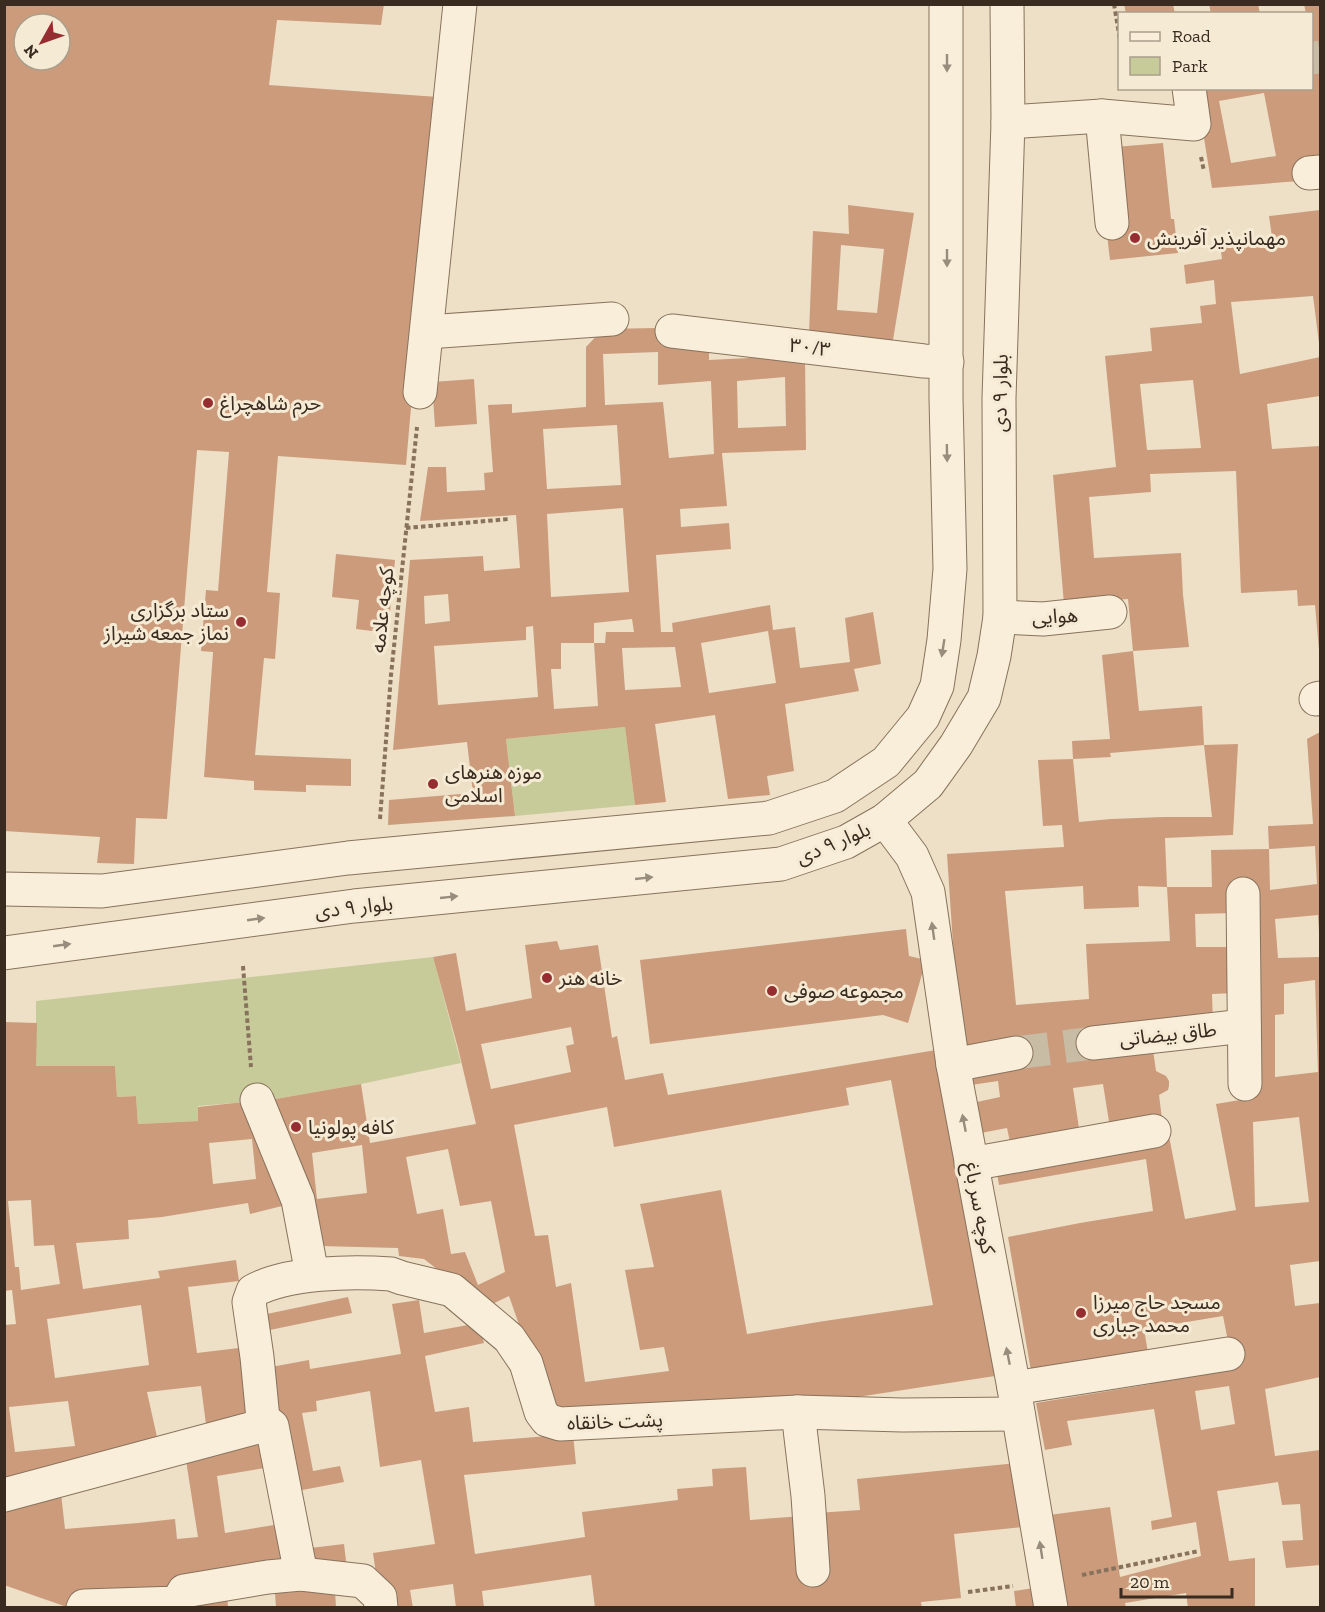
<svg xmlns="http://www.w3.org/2000/svg" width="1325" height="1612" font-family="'Zilla Slab','Noto Sans Arabic',serif">
  <style>
    .green { fill: #c7cb9a }
    .building { fill: #cb9b7c; fill-rule: evenodd }
    .lines { fill: none; stroke-linecap: round; stroke-linejoin: round }
    .minor-tunnel { stroke: #c9bca5; stroke-width: 33; stroke-dasharray: 33 16; stroke-linecap: butt }
    .minor-casing { stroke: #88725c; stroke-width: 35 }
    .path { stroke: #88725c; stroke-width: 4; stroke-dasharray: 4.5 3; stroke-linecap: butt }
    .minor { stroke: #f8eed9; stroke-width: 33 }
    .oneway { fill: #988c7c }
    .poi-dot { fill: #962d31; stroke: #f5ebd5; stroke-width: 2 }
    .labels { text-anchor: middle; stroke-width: 6; stroke-linejoin: round; paint-order: stroke }
    .poi-label { font-size: 20px; fill: #392b1f; stroke: #f5ebd5; text-anchor: start }
    .street-label { font-size: 20px; fill: #392b1f; stroke: #f5ebd5 }
  </style>
  <rect width="100%" height="100%" fill="#ede0c6"/>
  <g class="green">
    <path d="M625,727l10,78 -120,11 -9,-77z"/>
    <path d="M433,957l28,106 -100,21 -91,16 -72,6v15l-60,3 -2,-28 -19,1 -2,-31h-79v-65z"/>
  </g>
  <g class="building">
    <path d="M4,4h380l-3,21 -104,-5 -8,65 169,12 -32,368 -128,-9 -11,136 13,1 -5,66 -11,-1 -9,97 96,4v27l-45,-1v7l-52,-2v-9l-50,-4 9,-125 -12,-1 5,-61 12,1 11,-139 -32,-2 -30,369 -31,-1 -2,46 -37,-1 3,-26 -96,-6zM24,24h36v36h-36z"/>
    <path d="M1124,4h49l2,10h-49z"/>
    <path d="M1209,4h49l2,10h-49z"/>
    <path d="M1304,4h16v159l-21,18 -87,7 -16,-100h116v-74h-6zM1264,93l12,63 -45,7 -12,-62z"/>
    <path d="M1163,143l8,76h3l4,34 -68,7 -4,-34 9,-79z"/>
    <path d="M848,205l66,8 -22,133 -83,-12 4,-103 36,3zM841,245l43,4 -7,64 -40,-3z"/>
    <path d="M1320,210v133h-1l-6,-47 -82,6 9,72 80,-17v39l-53,8 5,45 48,-3v204h-1l-4,-45 -17,1 -1,-16 -56,3 -5,-122 -86,3 1,18 -62,5 5,61 87,-5 2,42 6,52 -56,4 -5,-52 -64,5 -11,-129 63,-8 -11,-111 47,-5 -2,-23 52,-5 -2,-17 16,-2 -2,-24 -28,4 -2,-19 38,-6 -2,-16 52,-6 -3,-21zM1193,380l8,68 -54,2 -7,-66z"/>
    <path d="M657,328l1,14 51,5v13l96,-5 1,95 -84,3 5,53 -47,3 1,18 48,-4 2,26 -75,6 5,77h12l-1,-9 98,-18 3,25 22,-3 5,41 50,-6 -5,-44 28,-6 8,52 -27,5 5,22 -74,13 9,67 -27,5 3,19 -42,4 -13,-84 -60,9 11,78 -31,3 -10,-78 -119,12 9,77 -127,9 1,-25 84,-7 -6,-51 -74,8 17,-190 73,-4 1,15 36,-3 -4,-53 -96,6 8,-54h18l1,25 38,-2 -1,-17 9,-1 -5,-67 24,-1v9l74,-6v-60l17,-18zM658,352v33l53,-4 3,73 -45,4 -6,-56 -58,3 -2,-51zM785,377l1,49 -48,2 -1,-47zM617,425l4,60 -74,4 -4,-60zM623,508l6,84 -78,5 -4,-83zM448,594l2,27 -25,3 -1,-28zM632,619l2,13h-28l-1,11h-11v-20zM533,626l5,71 -100,8 -4,-59 92,-6v-13zM768,631l8,52 -67,10 -8,-50zM561,643h33l4,63 -44,3 -3,-40h10zM675,647l6,40 -56,3 -3,-42z"/>
    <path d="M474,379l3,45 -42,3 -3,-45z"/>
    <path d="M336,554l59,6 -7,73 -32,-4 3,-29 -27,-3z"/>
    <path d="M1133,651l6,60 63,-5 2,39 -94,8 1,4 -38,2 6,63 32,-3 53,-2h48l-8,-72 34,-1 -5,91 -68,3 2,49 -29,-1 1,21 -55,2 -1,-23 -78,5 11,114 73,-6 -3,-55 84,-3 -3,-54h45l-1,-37 58,-1 -1,-23 45,-2 -6,-85 13,-7v200h-1l-1,-17 -43,4 3,39 42,-1v304l-30,4 5,41 25,-3v74l-55,12 10,67 45,-6v115l-34,3 -4,-27 21,-1 -3,-36 -18,1 -4,-23 -61,9 12,70 26,-3v50h-67l-2,-15 -61,10 1,5h-64l-13,-93 61,-8 10,70 81,-21 -5,-34 -44,8 -1,-9 21,-4 -18,-108 -87,12 5,24 -27,5 -9,-47 115,-19 -2,-10 80,-28 -6,-30 -79,13 5,30 -117,18 -24,-140 72,-14 73,-12 -7,-52 -147,26 -3,-18 173,-31 16,83 51,-9 -20,-106 36,-6 -17,-185 -40,1 1,33h39v46l-23,1 1,29 -60,27 3,21 10,5 3,5v5l-1,4 -9,5 3,24 -52,9 -7,-44 -30,4 7,47 -69,12 -4,-19 -26,5 -4,-31 23,-5 -2,-16 -27,4 -3,-15 -6,-22 -6,-58 -9,-136 117,-7 -2,-22 -19,1 -5,-66 35,-1 -1,-18 38,-2 -8,-84zM1315,846l2,38 -47,6 -1,-41zM1315,980l3,92 -43,5v-62l9,-1v-30zM1299,1117l10,85 -54,5 -2,-85zM1229,1386l6,38 -34,6 -6,-39z"/>
    <path d="M906,929l3,27 17,4 -18,63 -25,-8 -233,29 -10,-84z"/>
    <path d="M557,941l3,9 38,-5 14,93 5,-2 8,44 38,-7 5,22 268,-45 59,326 -164,25 -154,2 -129,4 -39,-111 -23,11 -62,-48 -25,-3 -1,-8 -78,-2 -50,-146 91,-16 9,59 106,-19 -18,-76 -25,-91 23,-4 10,58 66,-13 -7,-53zM571,1027l3,17 -8,2 5,26 -80,17 -10,-45zM891,1080l42,225 -115,17 -71,12 -26,-144 -81,14 14,63 -29,3 15,80 24,-3 5,24 -84,11 -14,-99 -15,4 -8,-52 -13,1 -21,-111 93,-18 7,40 235,-42 -3,-17zM362,1145l5,48 -50,6 -5,-46zM448,1149l12,57 31,-5 14,71 -27,13 -13,-33 -14,2 -8,-45 -26,5 -11,-57z"/>
    <path d="M4,1022l33,1 -1,43h79l2,31 19,-1 2,28 60,-3v-14l46,-5 42,103 -36,9 -2,-11 -86,14 -34,3 1,19 -53,4 7,46 77,-11 -2,-7 78,-11 3,21 -51,6 9,66 50,-6 5,73 -45,12 -6,-46 -54,6 12,54 -155,43v-164l12,-1 -4,-34 -8,1zM252,1139l4,40 -43,5 -4,-41zM31,1200l3,46 20,-1 6,39 -39,6 -2,-23h-4l-7,-66zM141,1305l8,60 -94,13 -8,-59zM68,1401l7,45 -60,6 -6,-45z"/>
    <path d="M348,1297l4,16 -87,18 -3,-16z"/>
    <path d="M419,1300l5,33 55,-10 5,20 -59,13 10,56 34,-5 4,35 100,-8 3,30 -112,11 11,79 110,-17 -3,-25 96,-12 -1,-11 36,-3 -1,-17 34,-2 4,53 53,-4 14,-3 43,-3 -3,-31 160,-16 6,64 -69,7 7,64 -40,4 1,6h-327l-4,-33 -109,16 2,17h-28l-3,-24 -43,6 3,18h-22l-5,-29 -9,2 -4,-28 62,-9 -14,-84 -41,7 -10,-76 -54,10 1,10 -15,2 11,58 27,-5 4,16 -52,10 -21,-125 38,-7 1,9 91,-15 -9,-50z"/>
    <path d="M265,1438l5,29 -53,9 8,57 55,-9 8,45 -106,17 -107,22h-12l1,-2 -60,-21v-82l56,-18 5,44 73,-6 37,-4 2,20 21,-2 -13,-83z"/>
    <path d="M344,1544l3,25 -42,-3 -3,-17z"/>
    <path d="M1040,1587l2,21h-26l-2,-17z"/>
    <path d="M335,1590l1,18h-60l-1,-15z"/>
    <path d="M227,1591l1,17h-42z"/>
  </g>
  <g class="lines">
    <g class="minor-tunnel">
      <path d="M1312,58l8,-1"/>
      <path d="M1016,1053l77,-10"/>
    </g>
    <defs>
      <g id="minor">
        <path d="M1102,116l10,107"/>
        <path d="M1008,122l94,-6 92,8 -5,-36"/>
        <path d="M1309,173l11,-1"/>
        <path d="M672,331l252,30 23,1"/>
        <path d="M427,332l185,-13"/>
        <path d="M420,392l40,-388"/>
        <path d="M1000,617l43,2 67,-7"/>
        <path d="M1316,699l4,-1"/>
        <path d="M885,820l27,36 16,36 25,173 61,323 37,220"/>
        <path d="M4,889l98,2 246,-33 421,-40 66,-22 51,-34 37,-45 14,-31 7,-46 6,-71 -4,-171v-394"/>
        <path d="M1243,894l2,190"/>
        <path d="M4,953l350,-47 427,-42 65,-22 39,-22 43,-36 28,-39 28,-47 10,-42 6,-39 -1,-219 9,-276 -1,-118"/>
        <path d="M1093,1043l151,-17"/>
        <path d="M953,1065l63,-12"/>
        <path d="M257,1100l41,100 14,74"/>
        <path d="M971,1164l183,-33"/>
        <path d="M1014,1388l214,-34"/>
        <path d="M798,1412l10,84 5,74"/>
        <path d="M263,1419l9,7 29,148"/>
        <path d="M4,1495l250,-67 9,-9 -6,-62 -8,-55 4,-11c34,-19 99,-20 138,-17l11,4 50,12 57,48 17,25 15,49 6,8 13,4 238,-12 104,3 116,-1"/>
        <path d="M83,1608l1,-2 93,-3 7,-12 84,-14 33,-3 62,7 17,16 1,11"/>
      </g>
    </defs>
    <use href="#minor" class="minor-casing"/>
    <g class="path">
      <path d="M1114,4l6,36"/>
      <path d="M1201,157l3,14"/>
      <path d="M406,528l103,-9"/>
      <path d="M380,819l11,-144 26,-248"/>
      <path d="M243,966l8,101"/>
      <path d="M1082,1575l117,-24"/>
      <path d="M968,1592l45,-6"/>
    </g>
    <use href="#minor" class="minor"/>
  </g>
  <defs><path id="oneway-solid" d="M-6-.8H1V-3.2L6.5 0L1 3.2V.8H-6Z" transform="scale(1.5)"/></defs>
  <g class="oneway">
    <use href="#oneway-solid" transform="translate(947 63) rotate(90)"/>
    <use href="#oneway-solid" transform="translate(947 258) rotate(90)"/>
    <use href="#oneway-solid" transform="translate(947 453) rotate(89)"/>
    <use href="#oneway-solid" transform="translate(943 648) rotate(99)"/>
    <use href="#oneway-solid" transform="translate(644 878) rotate(-6)"/>
    <use href="#oneway-solid" transform="translate(449 897) rotate(-6)"/>
    <use href="#oneway-solid" transform="translate(256 919) rotate(-8)"/>
    <use href="#oneway-solid" transform="translate(933 931) rotate(-98)"/>
    <use href="#oneway-solid" transform="translate(62 945) rotate(-8)"/>
    <use href="#oneway-solid" transform="translate(964 1123) rotate(-101)"/>
    <use href="#oneway-solid" transform="translate(1008 1356) rotate(-101)"/>
    <use href="#oneway-solid" transform="translate(1041 1550) rotate(-99)"/>
  </g>
  <g class="poi-dot">
    <circle cx="1135" cy="238" r="6"/>
    <circle cx="208" cy="403" r="6"/>
    <circle cx="241" cy="622" r="6"/>
    <circle cx="433" cy="784" r="6"/>
    <circle cx="547" cy="978" r="6"/>
    <circle cx="772" cy="991" r="6"/>
    <circle cx="296" cy="1127" r="6"/>
    <circle cx="1081" cy="1313" r="6"/>
  </g>
  <g class="labels">
    <g class="poi-label">
      <text x="1147" y="245">مهمانپذیر آفرینش</text>
      <text x="220" y="410">حرم شاهچراغ</text>
      <text x="229" y="617" text-anchor="end">ستاد برگزاری<tspan x="229" dy="23">نماز جمعه شیراز</tspan></text>
      <text x="445" y="779">موزه هنرهای<tspan x="445" dy="23">اسلامی</tspan></text>
      <text x="559" y="985">خانه هنر</text>
      <text x="784" y="998">مجموعه صوفی</text>
      <text x="308" y="1134">کافه پولونیا</text>
      <text x="1093" y="1309">مسجد حاج میرزا<tspan x="1093" dy="23">محمد جباری</tspan></text>
    </g>
    <g class="street-label">
      <text transform="translate(810 347) rotate(7)" y="7">۳۰/۳</text>
      <text transform="translate(1000 393) rotate(-89)" y="7">بلوار ۹ دی</text>
      <text transform="translate(382 610) rotate(-84)" y="7">کوچه علامه</text>
      <text transform="translate(1055 616) rotate(-3)" y="7">هوایی</text>
      <text transform="translate(833 843) rotate(-23)" y="7">بلوار ۹ دی</text>
      <text transform="translate(354 907) rotate(-6)" y="7">بلوار ۹ دی</text>
      <text transform="translate(1168 1034) rotate(-6)" y="7">طاق بیضاتی</text>
      <text transform="translate(980 1208) rotate(79)" y="7">کوچه سر باغ</text>
      <text transform="translate(615 1421) rotate(-2)" y="7">پشت خانقاه</text>
    </g>
  </g>
  <rect width="1325" height="1612" fill="none" stroke="#392b1f" stroke-width="12"/>
  <rect x="1118" y="12" width="195" height="78" fill="#f5ebd5" stroke="#aa9e8c" stroke-width="1.5"/>
  <rect x="1130" y="32" width="30" height="9" fill="#f8eed9" stroke="#aa9e8c" stroke-width="1.5"/>
  <text x="1172" y="42" font-size="18" fill="#392b1f">Road</text>
  <rect x="1130" y="57" width="30" height="18" fill="#c7cb9a" stroke="#aa9e8c" stroke-width="1.5"/>
  <text x="1172" y="72" font-size="18" fill="#392b1f">Park</text>
  <g transform="translate(42 42) rotate(230)"><circle r="28" fill="#f5ebd5" stroke="#aa9e8c" stroke-width="1.5"/>
  <path d="M0-4.5L10 22L0 15L-10 22Z" fill="#962d31"/>
  <text y="-9" font-size="16" font-weight="bold" text-anchor="middle" fill="#392b1f">N</text>
  </g>
  <path d="M1121 1588v9h111v-9" fill="none" stroke="#392b1f" stroke-width="3"/>
  <text x="1130" y="1588" font-size="18" fill="#392b1f" stroke="#f5ebd5" stroke-width="4.5" paint-order="stroke">20 m</text>
</svg>
